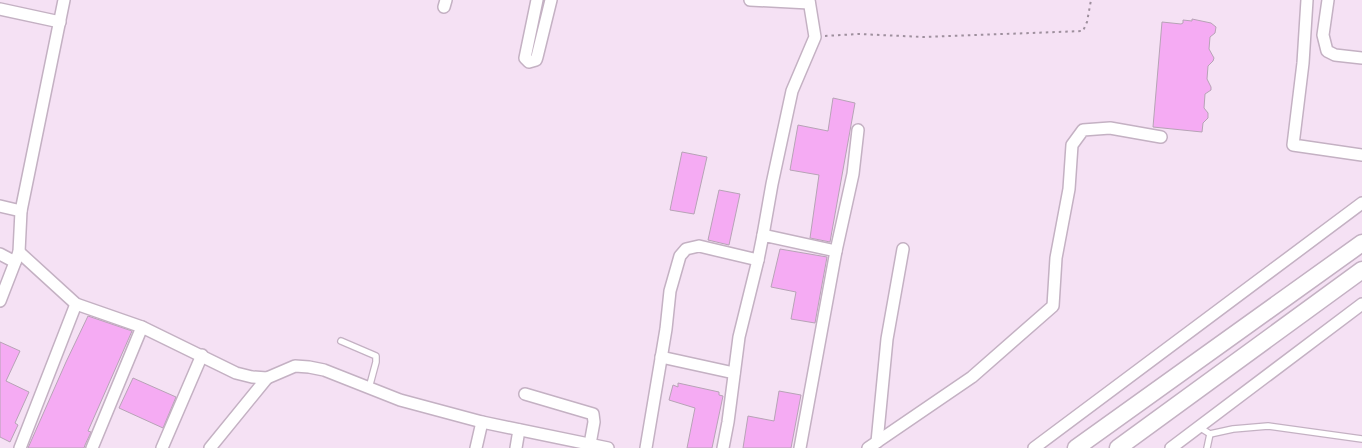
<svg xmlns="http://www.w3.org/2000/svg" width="1362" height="448" font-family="'Archivo Narrow',sans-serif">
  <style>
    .building { fill: #f5abf3; stroke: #b7a3b6 }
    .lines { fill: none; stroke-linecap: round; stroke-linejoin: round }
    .lane-casing { stroke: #c4b1c3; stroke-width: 8 }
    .street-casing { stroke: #c4b1c3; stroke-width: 14 }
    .secondary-casing { stroke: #c4b1c3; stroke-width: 19 }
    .path { stroke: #9e8f9d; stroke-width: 2; stroke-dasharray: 2.5 4; stroke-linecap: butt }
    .lane { stroke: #fff; stroke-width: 5.5 }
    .street { stroke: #fff; stroke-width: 11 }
    .secondary { stroke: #fff; stroke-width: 16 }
  </style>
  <rect width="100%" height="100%" fill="#f5e1f4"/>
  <g class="building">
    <path d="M1192,19l19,4 5,4 -1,6 -5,4 -1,12 5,9 -1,3 -5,5 -1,13 4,8v3l-6,4 -1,14 4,5v5l-5,5 -1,9 -49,-5 9,-105 19,2 2,-1v-3l9,1z"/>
    <path d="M833,98l22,5 -25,139 -20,-4 9,-63 -29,-5 8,-45 30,6z"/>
    <path d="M682,152l25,5 -13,57 -24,-4z"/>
    <path d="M719,190l21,4 -11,51 -21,-5z"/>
    <path d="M780,249l47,8 -12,66 -24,-4 5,-27 -25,-5z"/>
    <path d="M88,316l44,15 -44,100 3,1 -6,13 -1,3h-56l38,-86z"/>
    <path d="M0,342l20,9 -14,30 23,11 -14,31 3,2 -8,17 -10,-5z"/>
    <path d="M133,378l43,19 -13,31 -44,-20z"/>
    <path d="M678,383l41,9v3l4,1 -11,52h-25l8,-40 -26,-8 4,-15 5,2z"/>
    <path d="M779,391l22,4 -10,53h-48l5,-32 26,5z"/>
  </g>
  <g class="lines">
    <defs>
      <g id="lane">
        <path d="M341,341l35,15v6l-7,26"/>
        <path d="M1199,427l11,7 23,-5 35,-3 94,13"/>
        <path d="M1207,448l3,-14"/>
      </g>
      <g id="street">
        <path d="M537,0l-12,58 4,4 7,-2 1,-3 14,-57"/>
        <path d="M750,0l59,3"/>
        <path d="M1307,0l-4,63 -10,82 69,10"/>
        <path d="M1328,0l-5,35 4,16 8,4 27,3"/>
        <path d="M444,7l2,-7"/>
        <path d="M0,9l60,13"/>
        <path d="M0,206l21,5 -2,41"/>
        <path d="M21,211l43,-211"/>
        <path d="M763,235l9,-51 20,-93 23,-54 -6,-37"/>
        <path d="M836,251l17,-77 5,-44"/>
        <path d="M0,254l15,8"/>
        <path d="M0,301l19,-49 57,52 66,23 94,46 16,4 15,1 28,-12 14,1 15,3 76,30 82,22 126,26"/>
        <path d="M661,357l73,16"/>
        <path d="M525,394l68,20 1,8 -4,22"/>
        <path d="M877,442l10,-103 16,-90"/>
        <path d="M20,448l56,-144"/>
        <path d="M92,448l50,-121"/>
        <path d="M162,448l40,-93"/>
        <path d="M210,448l57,-70"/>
        <path d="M476,448l6,-26"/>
        <path d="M516,448l3,-18"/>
        <path d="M646,448l20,-119 4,-38 10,-35 6,-7 13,-3 59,14 5,-25 73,16 -36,197"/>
        <path d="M723,448l5,-26 11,-85 19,-77"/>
        <path d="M868,448l104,-71 81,-71 3,-48 13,-69 3,-44 11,-15 27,-2 51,9"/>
        <path d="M1034,448l328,-245"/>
        <path d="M1171,448l191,-144"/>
      </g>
      <g id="secondary">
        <path d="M1076,448l286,-205"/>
        <path d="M1118,448l244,-178"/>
      </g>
    </defs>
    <use href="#lane" class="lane-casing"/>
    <use href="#street" class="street-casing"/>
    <use href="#secondary" class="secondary-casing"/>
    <path class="path" d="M825,36l34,-2 65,3 159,-6 4,-9 4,-22"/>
    <use href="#lane" class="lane"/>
    <use href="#street" class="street"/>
    <use href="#secondary" class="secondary"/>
  </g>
</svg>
